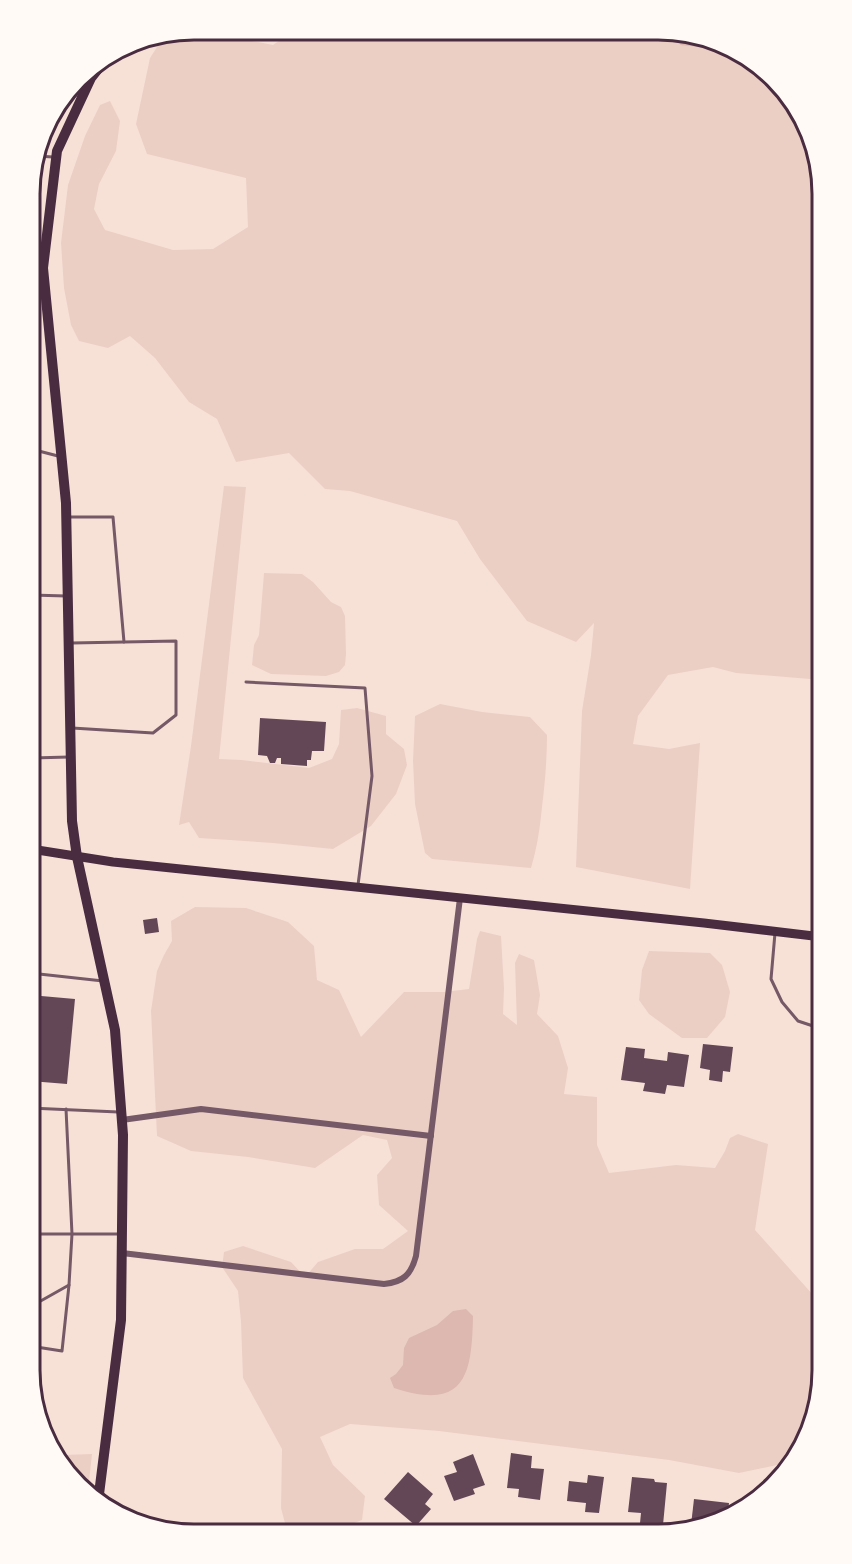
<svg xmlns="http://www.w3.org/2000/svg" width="852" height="1564" font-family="Jost,sans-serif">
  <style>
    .green { fill: #ebcfc5 }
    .water { fill: #dcb8b0 }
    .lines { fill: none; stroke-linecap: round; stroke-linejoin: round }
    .stream { stroke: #dcb8b0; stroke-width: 4.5 }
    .building { fill: #644757 }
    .service { stroke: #755966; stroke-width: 3 }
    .minor { stroke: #755966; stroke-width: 6 }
    .secondary { stroke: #4a2c40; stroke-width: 9 }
    .primary { stroke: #4a2c40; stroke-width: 10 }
    .rim { fill: none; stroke: #4a2c40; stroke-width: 3 }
  </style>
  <rect width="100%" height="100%" fill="#f7e1d7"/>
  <g class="green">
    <path d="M293,31l396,2 77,38 47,70 9,54v485l-86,-7 -23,-6 -45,8 -30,41 -5,28 36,5 31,-6 -10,146 -114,-22 6,-156 9,-56 3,-32 -18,19 -49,-21 -47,-62 -23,-38 -107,-30 -25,-2 -36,-36 -53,9 -19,-43 -28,-17 -34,-44 -25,-22 -22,12 -29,-7 -8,-16 -7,-37 -3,-45 7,-58 17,-49 15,-31 10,-4 10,20 -4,30 -17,33 -5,25 11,21 68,20 40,-1 35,-22 -2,-49 -99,-24 -11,-30 14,-66 14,-22c38,-7 72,2 109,9z"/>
    <path d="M224,486l22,1 -27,272 23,1 67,8 23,-9 7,-15 2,-34 16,-2 29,8v18l18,15 3,16 -11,29 -25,32 -38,23 -60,-6 -74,-5 -10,-16 -10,3 12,-79z"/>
    <path d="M264,573l38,1 11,8 18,20 10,5 4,9 1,38 -1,11 -6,7 -13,4 -55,-2 -19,-9 2,-20 5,-10z"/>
    <path d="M440,704l42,8 48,5 17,18c0,24 -2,48 -5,72 -2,21 -5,41 -11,61l-99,-9 -7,-6 -10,-49 -2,-43 2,-45z"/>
    <path d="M195,907l51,1 42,14 26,24 3,34 22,10 22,47 43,-45h40l25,-3 8,-50 3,-8 21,5 3,52 -1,26 14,11 -2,-62 4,-9 15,6 6,35 -3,19 21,22 10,32 -4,26 33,3v48l12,28 67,-8 39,3 10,-17 5,-13 8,-4 30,10 -13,86 67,75v75l-31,82 -52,11 -70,-13 -230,-29 -89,-7 -30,13 13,28 32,31 -3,24 -33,13 -42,-2 -6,-23 1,-59 -39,-71 -2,-56 -3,-31 -16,-24 2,-15 19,-6 48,16 14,15 13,-15 37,-13h28l25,-18 -29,-26 -2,-30 15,-17 -5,-18 -24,-5 -48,33 -67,-11 -57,-6 -34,-15 -6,-125 6,-40 7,-16 8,-14 -1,-20z"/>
    <path d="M649,951l61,2 12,12 8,27 -5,25 -18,21h-25l-33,-24 -10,-14 3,-30z"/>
    <path d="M92,1454l-4,37 -26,-36z"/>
  </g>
  <path class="water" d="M466,1309l7,7c-1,61 -9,95 -79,72l-4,-10 6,-4 7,-9 1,-17 5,-10 28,-13 16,-14z"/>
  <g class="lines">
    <path class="stream" d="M676,33l6,10 33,3"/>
  </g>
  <g class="building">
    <path d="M260,718l66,4 -2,29h-12l-1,8v1h-4v6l-26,-2v-6h-4l-2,5h-5l-3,-7 -9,-1z"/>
    <path d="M157,918l2,14 -14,2 -2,-14z"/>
    <path d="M30,995l45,4 -8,85 -37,-3z"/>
    <path d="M703,1044l30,3 -3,25 -7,-1 -1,11 -13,-2 1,-10 -10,-2z"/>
    <path d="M626,1047l19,2 -1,9 23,3 1,-9 21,3 -5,32 -17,-2 -2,9 -22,-3 2,-8 -24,-3z"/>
    <path d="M511,1453l21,3 -1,12 13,1 -4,31 -22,-3 1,-8 -12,-1z"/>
    <path d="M473,1454l12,31 -12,4 2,5 -21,7 -10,-25 13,-4 -4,-10z"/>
    <path d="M408,1472l25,22 -8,10 6,5 -15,17 -32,-27z"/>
    <path d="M588,1475l16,2 -5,36 -14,-1 1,-9 -19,-2 2,-20 18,2z"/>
    <path d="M632,1477l22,2 1,3 12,1 -4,42 -23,-2 1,-10 -13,-1z"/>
    <path d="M694,1499l35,4 -1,10 -17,12 -7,1 -13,-1z"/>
  </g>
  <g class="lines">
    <g class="service">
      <path d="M37,156l16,1"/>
      <path d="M31,449l27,7"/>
      <path d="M70,517h43l11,125"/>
      <path d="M31,595l35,1"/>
      <path d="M246,682l119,6 7,88 -14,109"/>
      <path d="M72,728l81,5 23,-18v-74l-104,2"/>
      <path d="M31,762l1,-4 37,-1"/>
      <path d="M775,933l-4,46 11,23 16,19 24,8"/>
      <path d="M30,973l73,8"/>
      <path d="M30,1108l88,4"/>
      <path d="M30,1229l3,5h87"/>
      <path d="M30,1307l39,-22"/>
      <path d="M30,1346l32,5 7,-66 3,-51 -6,-125"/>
    </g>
    <g class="minor">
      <path d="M122,1120l79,-11 230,27"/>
      <path d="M122,1253l262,31c19,-2 27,-9 32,-28l44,-358"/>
    </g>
    <path class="secondary" d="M31,849l82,13 591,61 118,14"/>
    <path class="primary" d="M98,1502l23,-182 2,-185 -8,-105 -38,-173 -5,-36 -6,-318 -23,-235 14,-117 34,-73 15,-19"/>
  </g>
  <path d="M0 0H852V1564H0ZM194 40H658A154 154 0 0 1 812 194V1370A154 154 0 0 1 658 1524H194A154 154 0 0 1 40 1370V194A154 154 0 0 1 194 40Z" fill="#fffaf5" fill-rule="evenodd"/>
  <path class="rim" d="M194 40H658A154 154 0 0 1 812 194V1370A154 154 0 0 1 658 1524H194A154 154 0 0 1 40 1370V194A154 154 0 0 1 194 40Z"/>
</svg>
